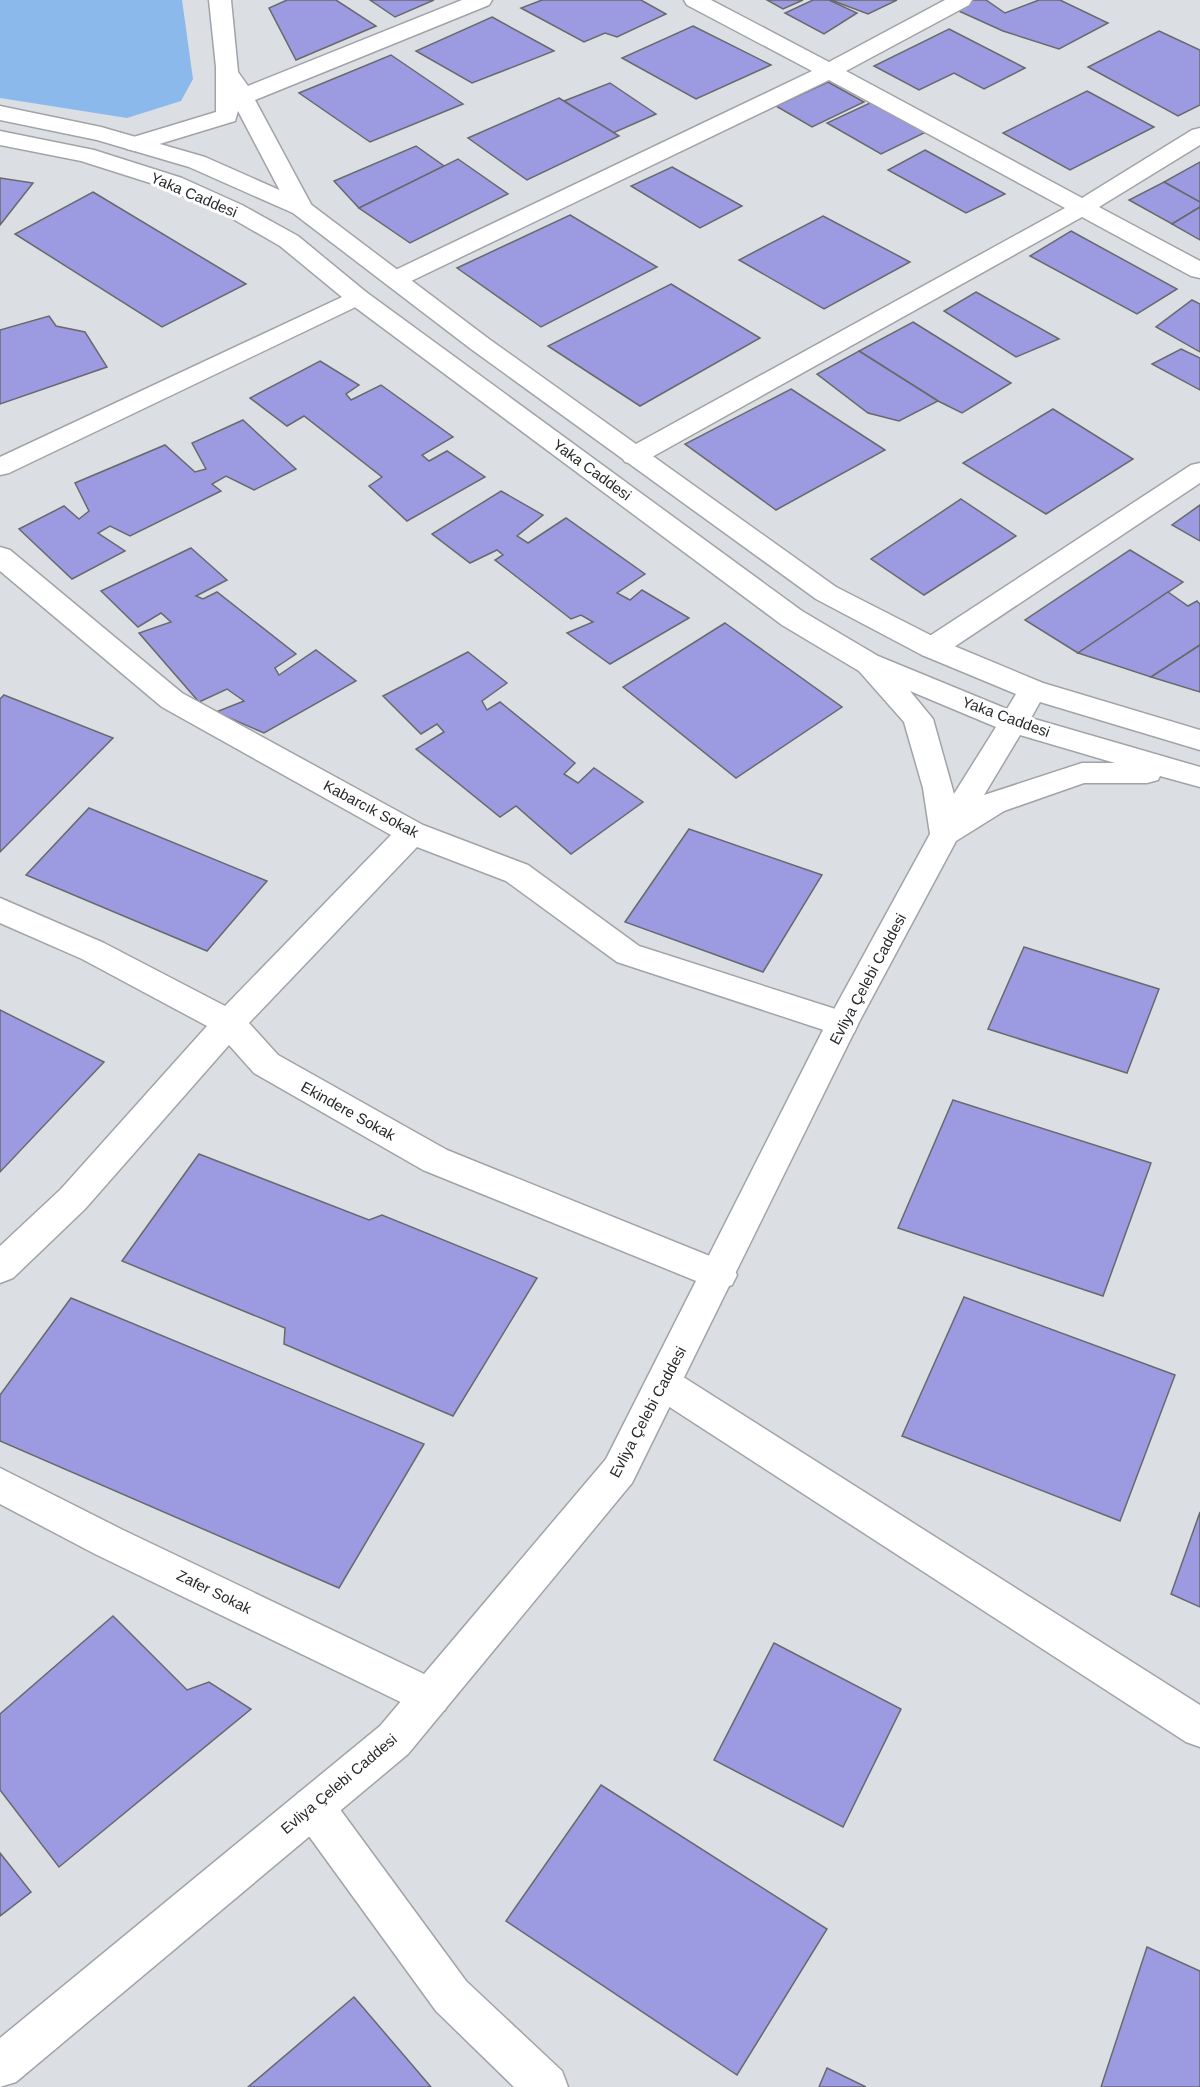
<svg xmlns="http://www.w3.org/2000/svg" width="1200" height="2087" font-family="Helvetica,sans-serif">
  <style>
    .green { fill: #8cb9ec }
    .building { fill: #9c9ae1; stroke: #69696d; stroke-width: 1.5 }
    .lines { fill: none; stroke-linecap: round; stroke-linejoin: round }
    .minor-casing { stroke: #a0a4a8; stroke-width: 3 }
    .tertiary-casing { stroke: #a0a4a8; stroke-width: 3 }
    .minor { fill: #fff; fill-rule: evenodd }
    .tertiary { fill: #fff; fill-rule: evenodd }
    .labels { text-anchor: middle; stroke-width: 6; stroke-linejoin: round; paint-order: stroke }
    .street-label { font-size: 15px; fill: #262829; stroke: #fff }
  </style>
  <rect width="100%" height="100%" fill="#dbdfe3"/>
  <path class="green" d="M0,0h182l11,79 -12,22 -54,17 -127,-20z"/>
  <g class="building">
    <path d="M287,0h49l40,26 -80,34 -27,-52z"/>
    <path d="M370,0h64l-39,17z"/>
    <path d="M542,0h99l25,14 -49,23 -12,-4 -21,9 -63,-34z"/>
    <path d="M767,0h36l-20,9z"/>
    <path d="M813,0h16l28,13 -33,21 -39,-21z"/>
    <path d="M831,0h66l-29,14z"/>
    <path d="M968,0h18l19,13 34,-13h21l48,23 -49,26 -56,-18 -53,-24z"/>
    <path d="M492,17l62,34 -82,32 -56,-32z"/>
    <path d="M693,26l78,39 -75,34 -74,-41z"/>
    <path d="M949,29l76,39 -41,21 -30,-16 -35,17 -45,-24z"/>
    <path d="M1159,31l41,19v55l-22,11 -90,-49z"/>
    <path d="M391,55l72,49 -93,38 -71,-49z"/>
    <path d="M828,82l36,20 -52,25 -36,-21z"/>
    <path d="M610,83l46,31 -43,19 -49,-32z"/>
    <path d="M1087,91l67,36 -84,43 -67,-37z"/>
    <path d="M559,98l60,38 -92,44 -59,-42z"/>
    <path d="M872,102l54,30 -45,22 -54,-31z"/>
    <path d="M416,146l28,20 -85,42 -25,-27z"/>
    <path d="M925,150l80,44 -39,19 -78,-43z"/>
    <path d="M458,159l50,35 -98,49 -51,-35z"/>
    <path d="M1200,162v40l-36,-20z"/>
    <path d="M672,167l70,39 -42,22 -69,-42z"/>
    <path d="M0,178l33,5 -33,42z"/>
    <path d="M1164,182l36,20v5l-28,17 -43,-24z"/>
    <path d="M93,192l153,92 -84,43 -147,-93z"/>
    <path d="M1200,207v33l-28,-16z"/>
    <path d="M570,215l87,52 -116,60 -84,-59z"/>
    <path d="M823,216l87,46 -86,47 -85,-49z"/>
    <path d="M1071,231l106,58 -40,25 -107,-58z"/>
    <path d="M671,284l89,54 -120,68 -92,-60z"/>
    <path d="M976,292l83,47 -43,18 -72,-46z"/>
    <path d="M1192,300l8,4v48l-44,-25z"/>
    <path d="M49,316l7,10 29,6 22,35 -107,37v-74z"/>
    <path d="M913,322l98,61 -49,30 -24,-12 -79,-50z"/>
    <path d="M1181,349l19,9v32l-48,-26z"/>
    <path d="M859,351l79,50 -39,20 -31,-8 -51,-39z"/>
    <path d="M320,361l39,24 -13,9 5,6 30,-15 72,52 -31,18 7,6 18,-10 38,26 -78,44 -38,-35 13,-9 -78,-61 -17,10 -37,-28z"/>
    <path d="M791,389l94,61 -109,60 -91,-66z"/>
    <path d="M1053,409l80,50 -87,55 -83,-51z"/>
    <path d="M243,420l53,49 -42,21 -28,-14 -14,8 9,7 -91,45 -20,-10 -12,7 27,18 -53,28 -53,-50 45,-23 15,13 10,-8 -14,-28 90,-38 30,27 11,-3 -14,-26z"/>
    <path d="M501,491l42,24 -26,21 11,7 38,-25 79,56 -28,19 13,7 12,-10 47,28 -79,46 -43,-31 26,-11 -12,-7 -10,4 -76,-59 8,-5 -6,-5 -27,13 -38,-29z"/>
    <path d="M961,499l55,37 -92,59 -53,-36z"/>
    <path d="M1200,505v36l-28,-16z"/>
    <path d="M191,548l36,32 -31,16 7,3 14,-7 79,62 -21,14 4,7 37,-25 40,31 -92,52 -48,-21 28,-11 -17,-12 -28,13 -60,-69 32,-11 -10,-9 -23,14 -37,-36z"/>
    <path d="M1130,550l53,32 -105,71 -53,-33z"/>
    <path d="M1168,592l20,14 9,-5 3,3v41l-49,32 -73,-24z"/>
    <path d="M725,623l117,84 -106,71 -113,-91z"/>
    <path d="M1200,645v47l-49,-15z"/>
    <path d="M468,652l39,31 -25,18 5,9 13,-8 75,61 -11,11 14,9 16,-15 49,34 -72,52 -55,-48 -16,11 -84,-68 28,-17 -7,-8 -16,10 -38,-38z"/>
    <path d="M4,695l109,43 -113,114v-153z"/>
    <path d="M89,808l178,73 -60,70 -181,-76z"/>
    <path d="M689,829l133,46 -59,97 -138,-50z"/>
    <path d="M1024,947l135,42 -32,84 -139,-44z"/>
    <path d="M0,1010l104,52 -104,110z"/>
    <path d="M953,1100l198,63 -48,133 -205,-68z"/>
    <path d="M199,1154l170,66 13,-5 155,63 -84,138 -169,-72 1,-16 -163,-67z"/>
    <path d="M964,1297l211,78 -55,146 -218,-85z"/>
    <path d="M71,1298l353,146 -85,144 -339,-147v-46z"/>
    <path d="M1200,1512v95l-29,-13z"/>
    <path d="M113,1616l74,74 22,-8 42,27 -192,158 -59,-77v-76z"/>
    <path d="M774,1643l127,66 -58,118 -129,-67z"/>
    <path d="M601,1785l226,144 -90,146 -231,-154z"/>
    <path d="M0,1853l31,39 -31,24z"/>
    <path d="M1147,1947l53,24v116h-99z"/>
    <path d="M354,1997l77,90h-183z"/>
    <path d="M827,2068l39,19h-47z"/>
  </g>
  <g class="lines">
    <defs>
      <g id="minor">
        <path d="M209,0h22l7,72 10,14 214,-86h30l-3,5 -234,95 58,108 -4,5 -8,2 -8,-2 -4,-5 -51,-97 -3,10 -92,28 -8,2 -8,-2 -4,-5 4,-5 89,-27v-45z"/>
        <path d="M684,0h27l118,62 116,-62h27l-3,5 -123,66 236,127 110,-68 8,-2v17l-101,62 101,54v17l-9,-2 -109,-59 -439,245 -9,2 -9,-2 -4,-6 4,-6 440,-242 -236,-128 -424,204 -9,2 -9,-2 -3,-5 3,-5 425,-203 -125,-66z"/>
        <path d="M357,290l9,2 3,5 -3,5 -357,171 -9,2v-18z"/>
        <path d="M1200,463v20l-258,172 -10,3 -10,-3 -4,-7 4,-7 269,-176z"/>
        <path d="M0,547l10,3 172,143 241,132 105,40 111,81 215,69 4,9 -4,9 -12,3 -225,-74 -111,-81 -89,-34 -168,176 29,32 169,95 285,115 5,10 -5,10 -13,5 -13,-5 -283,-115 -169,-97 -25,-28 -144,164 -72,69 -13,5v-37l61,-57 146,-163 -125,-67 -82,-36v-25l104,45 121,63 166,-171 -229,-128 -162,-136z"/>
        <path d="M664,1368l13,5 523,332v42l-14,-5 -535,-347 -5,-11 5,-11z"/>
        <path d="M0,1468l123,62 322,154 6,13 -6,13 -14,6 -14,-6 -322,-156 -95,-50z"/>
        <path d="M313,1787l15,6 138,188 96,90 6,16h-54l-78,-76 -138,-190 -6,-14 6,-14z"/>
      </g>
      <path id="tertiary" d="M0,106l101,21 104,30 104,46 180,136 347,248 106,54 101,42 157,47v20l-160,-48 -9,16 169,49v20l-40,-11 -2,4 -11,3h-63l-80,28 -48,30 -98,183 -226,459 -224,271 -392,328 -16,5v-49l380,-312 226,-267 220,-435 104,-190 -7,-46 -19,-66 -45,-51 -77,-46 -434,-323 -68,-56 -54,-31 -60,-27 -85,-27 -81,-16v-14l94,19 88,28 60,27 56,31 68,56 436,319 76,45 129,53 9,-15 -94,-39 -106,-56 -345,-250 -178,-136 -104,-46 -92,-27 -97,-20zM910,691l86,36 -42,67 -21,-75zM1020,735l95,28h-33l-98,32z"/>
    </defs>
    <use href="#minor" class="minor-casing"/>
    <use href="#tertiary" class="tertiary-casing"/>
    <use href="#minor" class="minor"/>
    <use href="#tertiary" class="tertiary"/>
  </g>
  <g class="labels">
    <g class="street-label">
      <text transform="translate(194 195) rotate(23)" y="5">Yaka Caddesi</text>
      <text transform="translate(592 470) rotate(36)" y="5">Yaka Caddesi</text>
      <text transform="translate(1006 717) rotate(20)" y="5">Yaka Caddesi</text>
      <text transform="translate(371 809) rotate(28)" y="5">Kabarcık Sokak</text>
      <text transform="translate(868 979) rotate(-62)" y="5">Evliya Çelebi Caddesi</text>
      <text transform="translate(348 1111) rotate(29)" y="5">Ekindere Sokak</text>
      <text transform="translate(648 1412) rotate(-62)" y="5">Evliya Çelebi Caddesi</text>
      <text transform="translate(214 1592) rotate(26)" y="5">Zafer Sokak</text>
      <text transform="translate(339 1784) rotate(-40)" y="5">Evliya Çelebi Caddesi</text>
    </g>
  </g>
</svg>
